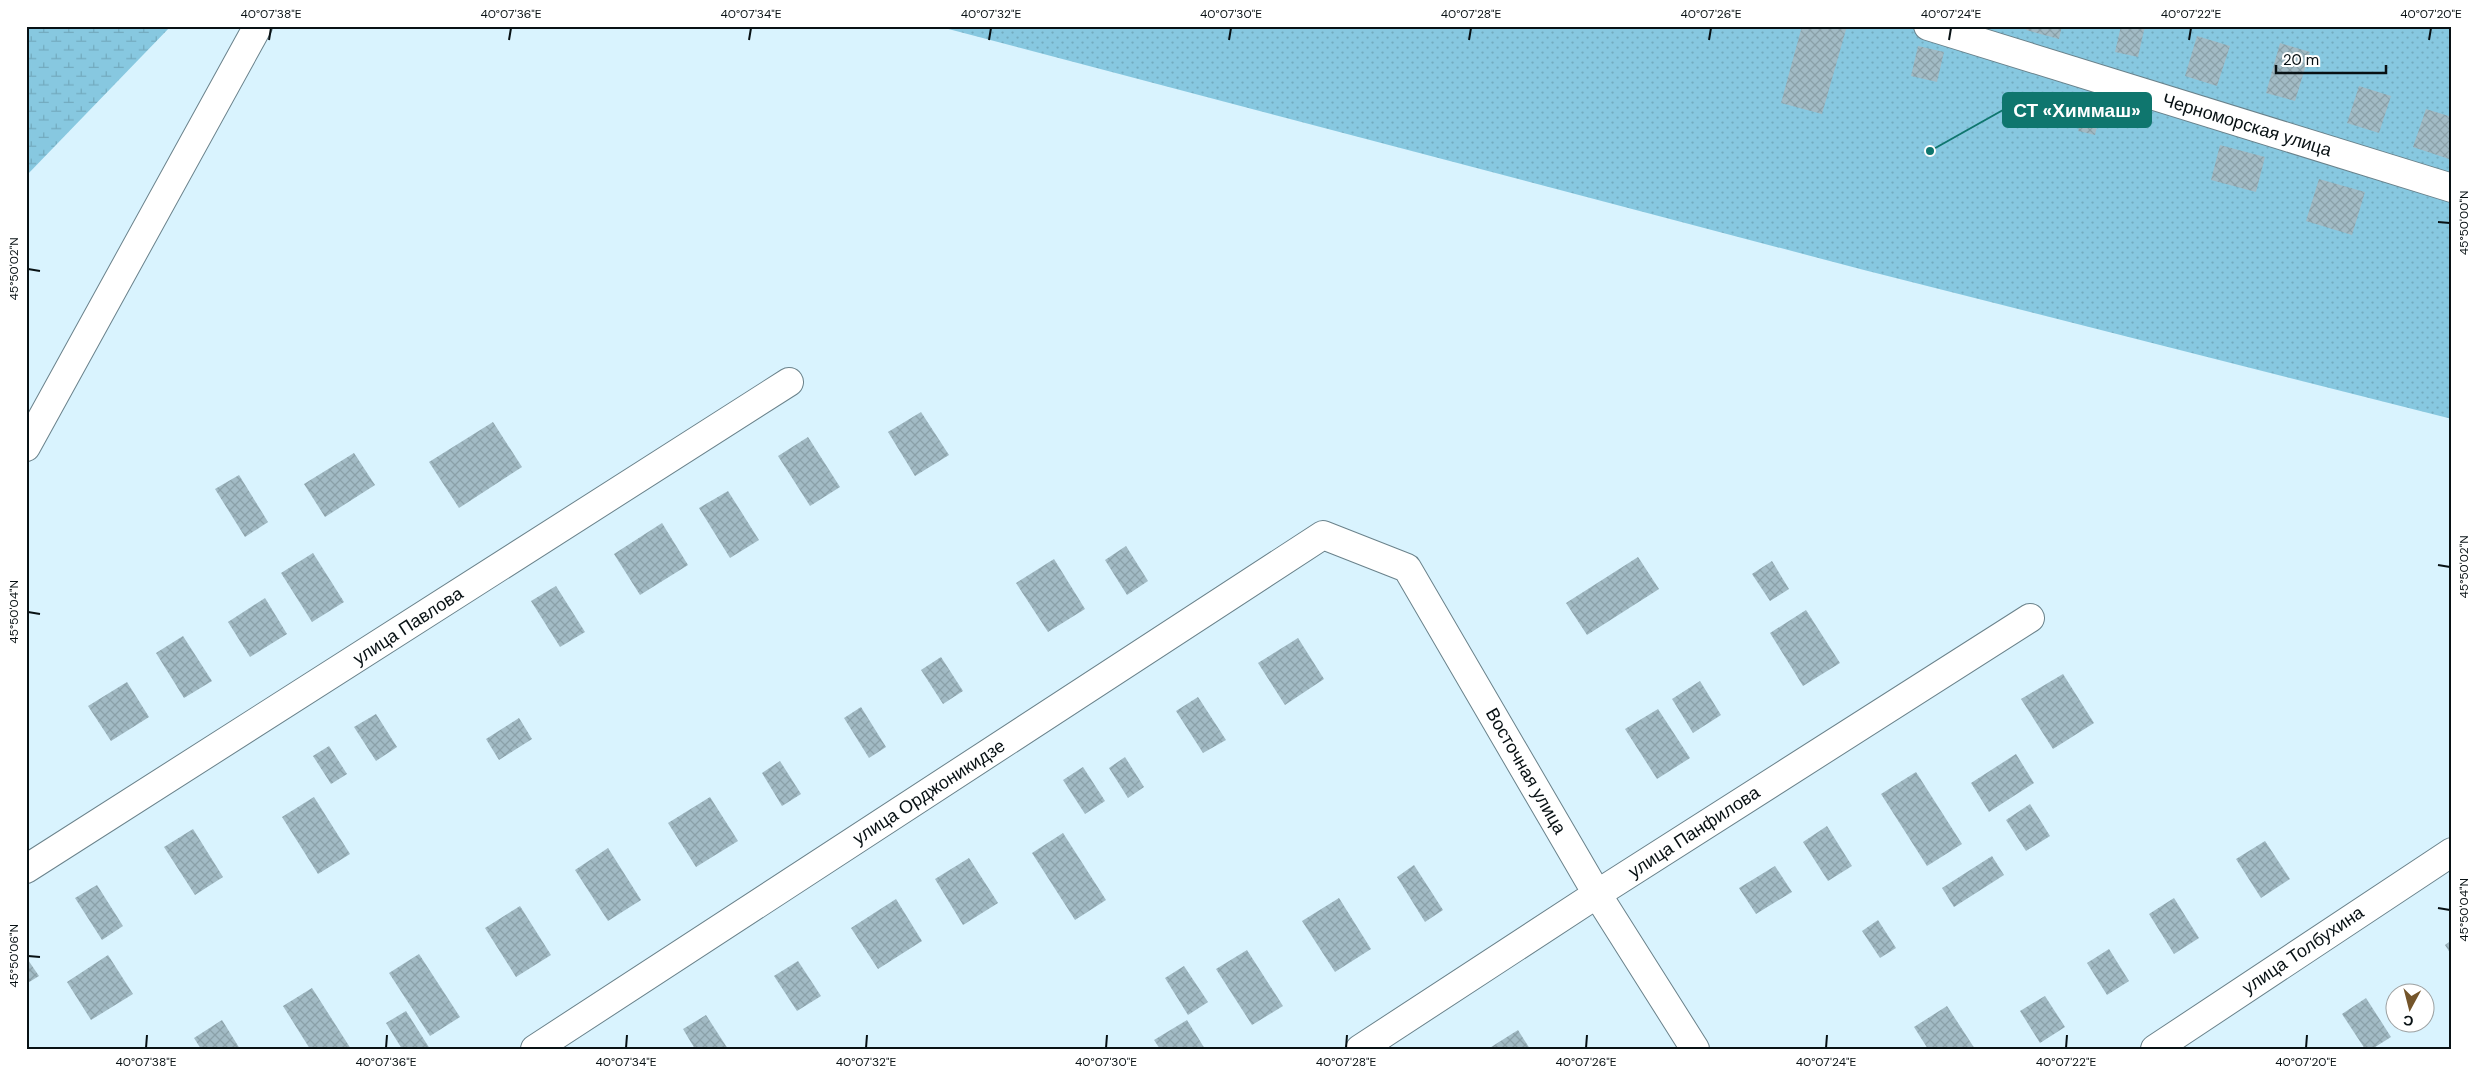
<svg xmlns="http://www.w3.org/2000/svg" width="2478" height="1075" font-family="'DM Sans',sans-serif">
  <style>
    .wetland { fill: url(#wetland-marsh) }
    .park { fill: url(#park-dots) }
    .building { fill: url(#building-cross-hatch) }
    .lines { fill: none; stroke-linecap: round; stroke-linejoin: round }
    .street-casing { stroke: #6a828b; stroke-width: 30 }
    .secondary-casing { stroke: #6a828b; stroke-width: 30 }
    .street { stroke: #fff; stroke-width: 28 }
    .secondary { stroke: #fff; stroke-width: 28 }
    .ticks { fill: none; stroke: #081114; stroke-width: 2 }
    .labels { text-anchor: middle; stroke-width: 4.5; stroke-linejoin: round; paint-order: stroke }
    .street-label { font-size: 18px; fill: #081114; stroke: #fff }
    .leader { fill: none; stroke: #0f766e; stroke-width: 2 }
    .callout-dot { fill: #0f766e; stroke: #fff; stroke-width: 2 }
    .callout { fill: #0f766e; stroke: #0f766e; stroke-width: 2 }
    .callout-label { font-size: 19px; text-anchor: middle; font-weight: bold; fill: #fff }
    .neatline { fill: none; stroke: #081114; stroke-width: 2 }
    .ticks-label { font-size: 12px; text-anchor: middle; fill: #081114 }
  </style>
  <defs>
    <pattern id="wetland-marsh" width="20" height="14" patternUnits="userSpaceOnUse" patternTransform="scale(1.25)"><rect width="20" height="14" fill="#87c8e0"/><path d="M1 5h8M5 5V1M11 12h8M15 12V8" fill="none" stroke="#73abbf"/></pattern>
    <pattern id="park-dots" width="8" height="8" patternUnits="userSpaceOnUse" patternTransform="scale(1.25)"><rect width="8" height="8" fill="#87c8e0"/><path d="M2 2h.1M6 6h.1" fill="none" stroke="#73abbf" stroke-width="1.8" stroke-linecap="round"/></pattern>
    <pattern id="building-cross-hatch" width="8" height="8" patternUnits="userSpaceOnUse" patternTransform="scale(1.25)"><rect width="8" height="8" fill="#a2bbc5"/><path d="M0 0l8 8M0 8l8-8" fill="none" stroke="#8aa0a8"/></pattern>
  </defs>
  <rect width="100%" height="100%" fill="#d9f3fe"/>
  <path class="wetland" d="M26,26h145l-145,150z"/>
  <path class="park" d="M937,26h1515v393l-588,-149z"/>
  <g class="building">
    <path d="M1802,26h45l-25,88 -41,-11z"/>
    <path d="M2027,26h35l-3,13 -33,-9z"/>
    <path d="M2121,26h24l-7,31 -23,-5z"/>
    <path d="M2197,36l33,10 -13,40 -32,-10z"/>
    <path d="M2280,43l30,9 -15,49 -29,-8z"/>
    <path d="M1918,46l26,6 -7,30 -26,-6z"/>
    <path d="M2359,86l32,10 -12,37 -32,-10z"/>
    <path d="M2086,97l17,4 -8,34 -17,-4z"/>
    <path d="M2426,109l26,8v43l-39,-13z"/>
    <path d="M2220,145l45,12 -9,35 -45,-12z"/>
    <path d="M2319,179l46,13 -13,43 -46,-14z"/>
    <path d="M921,412l28,43 -34,21 -27,-44z"/>
    <path d="M493,422l29,45 -63,41 -30,-46z"/>
    <path d="M808,437l32,50 -30,19 -32,-50z"/>
    <path d="M354,453l21,32 -50,32 -21,-33z"/>
    <path d="M239,475l29,47 -23,15 -30,-48z"/>
    <path d="M728,491l31,49 -29,18 -31,-50z"/>
    <path d="M662,523l26,42 -48,30 -26,-41z"/>
    <path d="M1126,546l22,35 -21,14 -22,-35z"/>
    <path d="M313,553l31,49 -32,20 -31,-49z"/>
    <path d="M1638,557l21,32 -72,46 -21,-32z"/>
    <path d="M1054,559l31,50 -37,23 -32,-49z"/>
    <path d="M1772,561l17,28 -19,12 -18,-27z"/>
    <path d="M556,586l29,46 -25,15 -29,-46z"/>
    <path d="M265,598l22,36 -37,23 -22,-35z"/>
    <path d="M1806,610l34,53 -37,23 -33,-53z"/>
    <path d="M183,636l29,45 -28,17 -28,-45z"/>
    <path d="M1298,638l26,41 -39,26 -27,-42z"/>
    <path d="M941,657l22,34 -20,13 -22,-34z"/>
    <path d="M2063,674l31,49 -41,26 -32,-50z"/>
    <path d="M1700,681l21,34 -28,18 -21,-34z"/>
    <path d="M127,682l22,35 -38,24 -23,-35z"/>
    <path d="M1198,697l28,43 -23,13 -27,-42z"/>
    <path d="M861,707l25,40 -17,11 -25,-40z"/>
    <path d="M1658,709l32,49 -33,21 -32,-50z"/>
    <path d="M376,714l21,33 -21,14 -22,-34z"/>
    <path d="M519,718l13,21 -33,21 -13,-21z"/>
    <path d="M329,746l18,28 -16,10 -18,-28z"/>
    <path d="M2016,754l18,29 -45,29 -18,-29z"/>
    <path d="M1125,757l19,30 -16,11 -19,-30z"/>
    <path d="M780,761l21,33 -19,12 -20,-33z"/>
    <path d="M1083,767l22,34 -20,13 -22,-34z"/>
    <path d="M1916,772l46,72 -35,22 -46,-72z"/>
    <path d="M314,797l36,57 -32,20 -36,-57z"/>
    <path d="M710,797l28,44 -42,26 -28,-44z"/>
    <path d="M2030,804l20,32 -24,15 -20,-31z"/>
    <path d="M1827,826l25,40 -24,15 -25,-39z"/>
    <path d="M193,829l30,48 -28,18 -31,-48z"/>
    <path d="M1063,833l43,67 -31,20 -43,-67z"/>
    <path d="M2265,841l25,38 -29,19 -25,-39z"/>
    <path d="M608,848l33,52 -33,21 -33,-51z"/>
    <path d="M1992,856l12,19 -50,32 -12,-19z"/>
    <path d="M969,858l29,45 -35,22 -28,-46z"/>
    <path d="M1414,865l29,45 -18,12 -28,-45z"/>
    <path d="M1775,866l17,26 -36,22 -17,-26z"/>
    <path d="M97,885l26,41 -21,14 -27,-42z"/>
    <path d="M1339,898l32,51 -36,23 -33,-51z"/>
    <path d="M2174,898l25,40 -25,16 -25,-40z"/>
    <path d="M896,899l26,42 -44,28 -27,-41z"/>
    <path d="M520,906l31,49 -35,22 -31,-49z"/>
    <path d="M1878,920l18,28 -16,10 -18,-27z"/>
    <path d="M2452,940v16l-7,-11z"/>
    <path d="M2109,949l20,32 -22,14 -20,-32z"/>
    <path d="M1247,950l36,56 -31,19 -36,-56z"/>
    <path d="M419,954l41,63 -30,19 -41,-63z"/>
    <path d="M108,955l25,39 -42,26 -24,-38z"/>
    <path d="M26,957l13,19 -13,8z"/>
    <path d="M798,961l23,35 -24,15 -23,-35z"/>
    <path d="M1184,966l24,36 -20,13 -23,-37z"/>
    <path d="M312,988l39,61h-41l-27,-43z"/>
    <path d="M2045,996l20,31 -25,16 -20,-32z"/>
    <path d="M2366,998l25,39 -19,12h-7l-23,-35z"/>
    <path d="M1947,1006l28,43h-47l-14,-22z"/>
    <path d="M406,1011l24,38h-28l-16,-26z"/>
    <path d="M706,1015l22,34h-33l-12,-20z"/>
    <path d="M222,1020l18,29h-39l-7,-11z"/>
    <path d="M1187,1020l18,29h-45l-6,-9z"/>
    <path d="M1518,1030l12,19h-42z"/>
  </g>
  <g class="lines">
    <defs>
      <g id="street">
        <path d="M1928,26l524,162"/>
        <path d="M26,869l763,-487"/>
        <path d="M535,1049l788,-514 84,33 190,326 98,155"/>
        <path d="M1360,1049l237,-155 433,-276"/>
        <path d="M2155,1049l297,-197"/>
      </g>
      <path id="secondary" d="M26,447l232,-421"/>
    </defs>
    <use href="#street" class="street-casing"/>
    <use href="#secondary" class="secondary-casing"/>
    <use href="#street" class="street"/>
    <use href="#secondary" class="secondary"/>
  </g>
  <path class="ticks" d="M269,40l2,-12M509,40l2,-12M749,40l2,-12M989,40l2,-12M1229,40l2,-12M1469,40l2,-12M1709,40l2,-12M1949,40l2,-12M2189,40l2,-12M2429,40l2,-12M2438,222l12,1M28,269l12,2M2438,565l12,2M28,612l12,2M2438,908l12,2M28,956l12,1M146,1048l1,-13M386,1048l1,-13M626,1048l1,-13M866,1048l1,-13M1106,1048l1,-13M1346,1048l1,-13M1586,1048l1,-13M1826,1048l1,-13M2066,1048l1,-13M2306,1048l1,-13"/>
  <g class="labels">
    <g class="street-label">
      <text transform="translate(2247 125) rotate(17)" y="6">Черноморская улица</text>
      <text transform="translate(408 626) rotate(-33)" y="6">улица Павлова</text>
      <text transform="translate(1526 771) rotate(60)" y="6">Восточная улица</text>
      <text transform="translate(929 792) rotate(-33)" y="6">улица Орджоникидзе</text>
      <text transform="translate(1694 832) rotate(-33)" y="6">улица Панфилова</text>
      <text transform="translate(2303 950) rotate(-34)" y="6">улица Толбухина</text>
    </g>
  </g>
  <path class="leader" d="M1930 151L2003 110"/>
  <circle class="callout-dot" cx="1930" cy="151" r="5"/>
  <rect class="callout" x="2003" y="93" width="148" height="34" rx="5"/>
  <g class="callout-label">
    <text x="2077" y="117">СТ «Химмаш»</text>
  </g>
  <rect width="2478" height="1075" fill="none" stroke="#ffffff" stroke-width="55"/>
  <g transform="translate(2410 1008) rotate(187)"><circle r="24" fill="#ffffff" stroke="#9ca0a1"/>
  <path d="M0-4L9 19L0 12L-9 19Z" fill="#74552a"/>
  <text y="-8" font-size="14" font-weight="bold" text-anchor="middle" fill="#081114">С</text>
  </g>
  <path d="M2276 65v8h110v-8" fill="none" stroke="#081114" stroke-width="2.5"/>
  <text x="2283" y="65" font-size="15" fill="#081114" stroke="#ffffff" stroke-width="4" paint-order="stroke">20 m</text>
  <rect x="28" y="28" width="2422" height="1020" class="neatline"/>
  <g class="ticks-label">
    <text x="271" y="18">40°07'38"E</text>
    <text x="511" y="18">40°07'36"E</text>
    <text x="751" y="18">40°07'34"E</text>
    <text x="991" y="18">40°07'32"E</text>
    <text x="1231" y="18">40°07'30"E</text>
    <text x="1471" y="18">40°07'28"E</text>
    <text x="1711" y="18">40°07'26"E</text>
    <text x="1951" y="18">40°07'24"E</text>
    <text x="2191" y="18">40°07'22"E</text>
    <text x="2431" y="18">40°07'20"E</text>
    <text transform="translate(2464 223) rotate(-90)" y="4">45°50'00"N</text>
    <text transform="translate(14 269) rotate(-90)" y="4">45°50'02"N</text>
    <text transform="translate(2464 567) rotate(-90)" y="4">45°50'02"N</text>
    <text transform="translate(14 612) rotate(-90)" y="4">45°50'04"N</text>
    <text transform="translate(2464 910) rotate(-90)" y="4">45°50'04"N</text>
    <text transform="translate(14 956) rotate(-90)" y="4">45°50'06"N</text>
    <text x="146" y="1066">40°07'38"E</text>
    <text x="386" y="1066">40°07'36"E</text>
    <text x="626" y="1066">40°07'34"E</text>
    <text x="866" y="1066">40°07'32"E</text>
    <text x="1106" y="1066">40°07'30"E</text>
    <text x="1346" y="1066">40°07'28"E</text>
    <text x="1586" y="1066">40°07'26"E</text>
    <text x="1826" y="1066">40°07'24"E</text>
    <text x="2066" y="1066">40°07'22"E</text>
    <text x="2306" y="1066">40°07'20"E</text>
  </g>
</svg>
